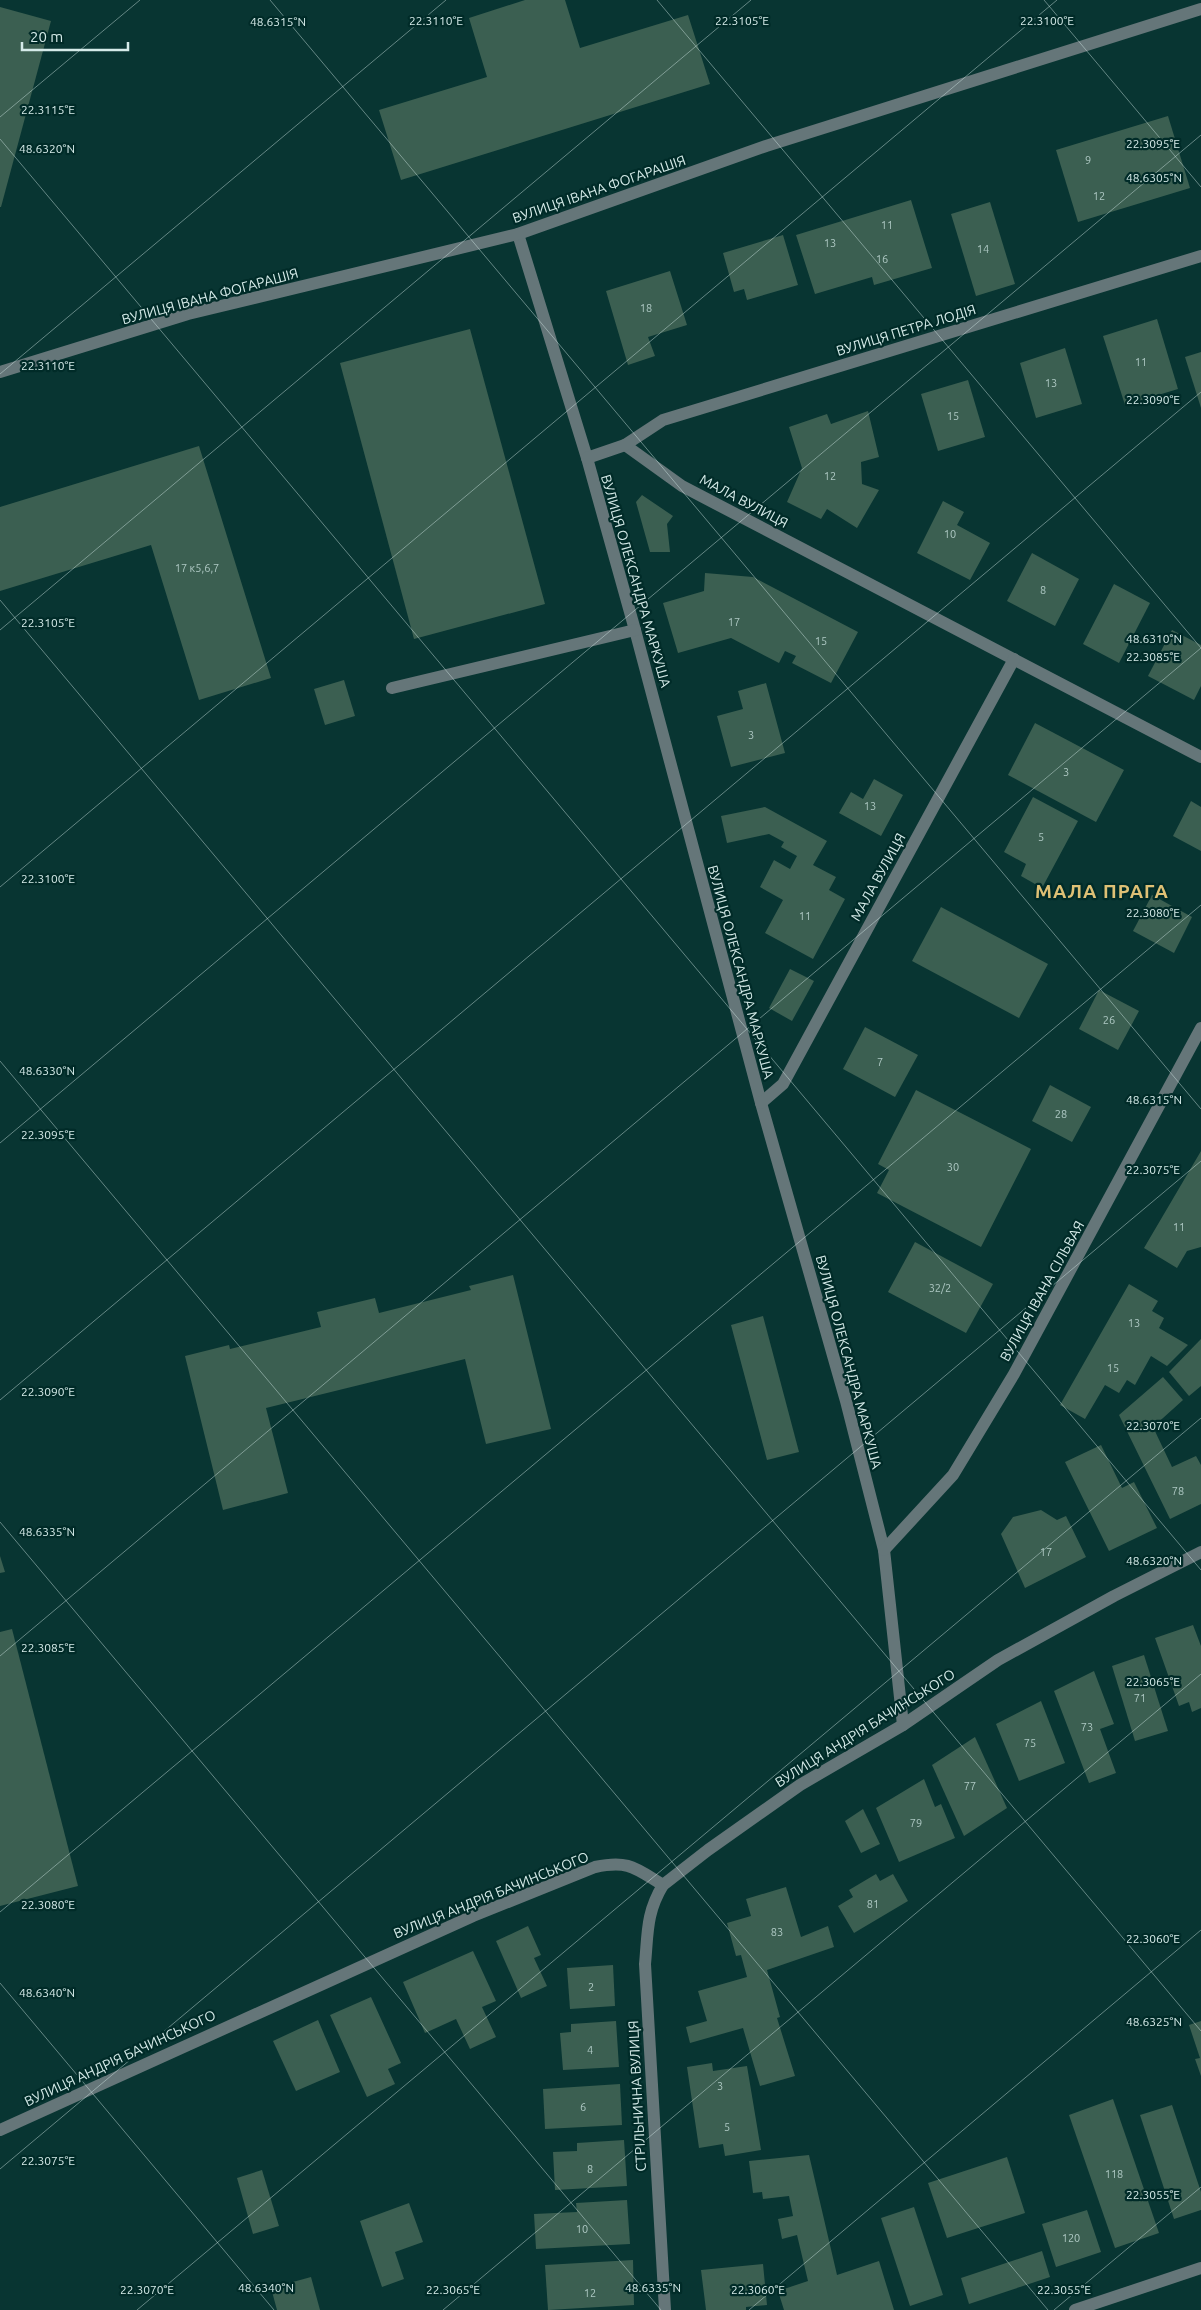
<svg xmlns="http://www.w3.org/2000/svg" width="1201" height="2310" font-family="Ubuntu,sans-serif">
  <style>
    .building { fill: #3b5f51 }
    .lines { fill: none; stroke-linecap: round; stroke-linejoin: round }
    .minor { stroke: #657679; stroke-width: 12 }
    .ticks { fill: none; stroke: #d5ebe9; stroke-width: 1; stroke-opacity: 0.45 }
    .labels { text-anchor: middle; stroke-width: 4.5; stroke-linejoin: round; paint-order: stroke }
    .number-label { font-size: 11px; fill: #aec8c3 }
    .street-label { font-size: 14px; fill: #d5ebe9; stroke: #002b28 }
    .district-label { font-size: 19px; font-weight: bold; letter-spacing: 1px; fill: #dec075; stroke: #002b28 }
    .ticks-label { font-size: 12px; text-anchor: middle; fill: #d5ebe9; stroke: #002b28; stroke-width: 4.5; stroke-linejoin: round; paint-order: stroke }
  </style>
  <rect width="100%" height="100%" fill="#083532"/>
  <g class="building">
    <path d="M525,0h40l15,48 108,-33 22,69 -309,96 -22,-70 108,-33 -18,-59z"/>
    <path d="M0,7l51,14 -50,186h-1z"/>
    <path d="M1168,116l22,72 -112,34 -22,-72z"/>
    <path d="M911,200l21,68 -58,17 -2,-8 -57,17 -19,-59z"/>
    <path d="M990,202l25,82 -39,12 -25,-82z"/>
    <path d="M783,235l15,50 -51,15 -3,-11 -10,3 -11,-39z"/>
    <path d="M670,271l17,54 -39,12 7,19 -27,9 -22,-74z"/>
    <path d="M1157,319l21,70 -53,16 -22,-69z"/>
    <path d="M470,329l75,275 -131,35 -74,-276z"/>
    <path d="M1065,348l17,56 -46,14 -16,-55z"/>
    <path d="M1201,352v56l-16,-51z"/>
    <path d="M968,380l17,57 -47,14 -17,-57z"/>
    <path d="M868,411l11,46 -18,5 1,22 17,6 -22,38 -30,-19 -6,10 -34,-17 15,-34 -13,-41 38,-13 4,10z"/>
    <path d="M199,446l72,232 -72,22 -48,-155 -151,46v-84z"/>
    <path d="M642,495l31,21 -6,8 3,28h-20l-14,-50z"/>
    <path d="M943,501l21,11 -7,13 33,18 -20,37 -53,-27z"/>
    <path d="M1032,553l47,26 -24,47 -48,-25z"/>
    <path d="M705,573l48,4 105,55 -27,51 -39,-20 4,-7 -11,-5 -6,12 -48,-25 -53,15 -15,-50 41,-12z"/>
    <path d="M1114,584l36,19 -31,60 -36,-19z"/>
    <path d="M1172,630l29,15v41l-7,14 -46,-24z"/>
    <path d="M344,680l11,36 -30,9 -11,-36z"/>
    <path d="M766,683l19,70 -54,14 -14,-51 26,-7 -5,-18z"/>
    <path d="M1035,723l89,47 -28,52 -88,-47z"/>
    <path d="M874,779l29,16 -22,41 -42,-23 12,-21 12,7z"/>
    <path d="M1033,797l45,24 -36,67 -21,-12 5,-12 -22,-12z"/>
    <path d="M1191,801l10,6v44l-28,-15z"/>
    <path d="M765,807l62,34 -14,24 23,12 -7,13 16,9 -32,60 -48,-26 18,-33 -23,-13 14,-27 16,9 7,-13 -16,-9 3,-5 -15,-8 -42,9 -6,-27z"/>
    <path d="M1152,895l40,22 -18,36 -41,-22z"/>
    <path d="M941,907l107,57 -29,54 -107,-57z"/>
    <path d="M790,969l24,12 -22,40 -23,-13z"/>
    <path d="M1099,990l40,21 -21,39 -39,-21z"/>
    <path d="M865,1027l53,28 -23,42 -52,-28z"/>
    <path d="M1050,1085l41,22 -19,35 -40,-21z"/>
    <path d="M916,1090l115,59 -50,98 -104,-54 12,-23 -11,-6z"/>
    <path d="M1201,1151v96l-14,4 -10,17 -33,-20z"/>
    <path d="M915,1242l78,42 -27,49 -78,-41z"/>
    <path d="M513,1275l38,154 -65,15 -21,-85 -199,49 22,85 -65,17 -38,-154 44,-11 1,4 91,-22 -4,-15 58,-14 4,15 92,-23 -2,-4z"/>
    <path d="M1129,1284l29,17 -6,10 12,7 -5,10 29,17 -21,21 -16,-10 -16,29 -8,-5 -8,13 -14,-8 -20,34 -25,-14z"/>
    <path d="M763,1316l36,136 -32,8 -36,-135z"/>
    <path d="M1201,1339v47l-12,10 -20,-24z"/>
    <path d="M1163,1377l20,23 -30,27 19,40 24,-11 5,9v39l-31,15 -51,-104z"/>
    <path d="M1101,1445l21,43 12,-6 23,46 -48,23 -44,-89z"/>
    <path d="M1041,1510l16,10 9,-4 20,41 -61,31 -24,-54 12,-17z"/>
    <path d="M0,1556l5,16 -5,1z"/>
    <path d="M1193,1625l8,21v62l-9,4 -3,-10 -10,4 -24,-68z"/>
    <path d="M12,1629l66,257 -78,20v-274z"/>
    <path d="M1144,1655l24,76 -33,10 -23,-75z"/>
    <path d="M1094,1671l20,53 -14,5 16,44 -27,10 -35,-92z"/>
    <path d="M1041,1701l24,62 -46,18 -23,-57z"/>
    <path d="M975,1737l32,71 -43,28 -32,-71z"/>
    <path d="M924,1779l11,28 6,-3 14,34 -56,24 -23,-54z"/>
    <path d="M863,1809l17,35 -19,9 -16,-32z"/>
    <path d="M876,1874l4,7 13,-7 15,27 -54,32 -16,-27 15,-9 -4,-7z"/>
    <path d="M786,1887l15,50 27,-11 6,21 -67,23 13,47 -3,1 18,58 -35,10 -17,-58 -53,15 -4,-16 21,-6 -9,-30 49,-14 -6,-22 -5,1 -9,-33 24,-7 -5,-17z"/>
    <path d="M528,1926l13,29 -7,3 13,28 -26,12 -25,-57z"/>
    <path d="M473,1951l23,50 -14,6 14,30 -26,12 -14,-30 -31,14 -22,-51z"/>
    <path d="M613,1965l2,41 -45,3 -3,-41z"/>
    <path d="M371,1997l30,66 -13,6 7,15 -28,13 -37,-82z"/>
    <path d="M318,2020l22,52 -44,19 -23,-50z"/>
    <path d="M616,2021l3,46 -56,3 -3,-37 11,-1v-8z"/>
    <path d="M1201,2021v55l-6,-17 5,-1 -11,-33z"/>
    <path d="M712,2063l1,8 34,-5 14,84 -36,6 -2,-12 -24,4 -12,-81z"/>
    <path d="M620,2084l2,41 -77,4 -2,-40z"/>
    <path d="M1113,2099l46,134 -44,15 -46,-133z"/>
    <path d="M1172,2105l29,87v18l-27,9 -34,-104z"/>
    <path d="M624,2140l3,46 -72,4 -2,-38 24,-1v-8z"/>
    <path d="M809,2155l28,120 42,-14 15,49h-110l-6,-19 30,-10 -11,-46 -15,4 -4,-20 15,-3 -4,-20 -26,3 -1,-7 -9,1 -4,-32z"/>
    <path d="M1007,2157l18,56 -78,25 -19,-55z"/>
    <path d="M262,2170l17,56 -26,8 -16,-56z"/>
    <path d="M627,2200l3,44 -94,5 -2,-35 43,-2 -1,-9z"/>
    <path d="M409,2203l14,39 -28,10 9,27 -22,8 -22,-66z"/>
    <path d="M914,2207l29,88 -33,11 -29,-88z"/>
    <path d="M1087,2210l14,42 -45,15 -14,-43z"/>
    <path d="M1042,2251l8,26 -81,27 -8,-26z"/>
    <path d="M633,2260l1,45 -86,5 -3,-45z"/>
    <path d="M763,2264l4,41 -21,2v3h-40l-5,-40z"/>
    <path d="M311,2277l9,33h-43l-6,-22z"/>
  </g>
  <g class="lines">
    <g class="minor">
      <path d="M518,234l69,224 48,172 126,473 85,298 38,149 19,175"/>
      <path d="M0,372l188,-58 330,-80 248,-88 435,-137"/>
      <path d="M625,445l57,41 519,271"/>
      <path d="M587,458l38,-13 38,-25 538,-164"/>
      <path d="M392,688l243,-58"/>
      <path d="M761,1103l22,-19 231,-425"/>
      <path d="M884,1550l69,-75 61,-101 187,-346"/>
      <path d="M663,1885c-17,28 -15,48 -18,79l20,346"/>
      <path d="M0,2130l473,-214 122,-49c34,-7 40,1 68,18l45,-35 92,-65 103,-60 95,-65 116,-64 87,-44"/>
      <path d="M1075,2310l126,-42"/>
    </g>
  </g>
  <path class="ticks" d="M270,0l931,1109M657,0l544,648M1044,0l157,187M0,117l140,-117M0,139l1201,1431M0,374l446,-374M0,600l1201,1431M0,630l751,-630M0,887l1057,-887M0,1061l1048,1249M0,1143l1201,-1008M0,1400l1201,-1008M0,1522l661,788M0,1656l1201,-1008M0,1912l1201,-1007M0,1983l274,327M0,2169l1201,-1008M137,2310l1064,-892M443,2310l758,-636M749,2310l452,-380M1054,2310l147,-123"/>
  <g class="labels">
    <g class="number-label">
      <text x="1088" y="164">9</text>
      <text x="1099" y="200">12</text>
      <text x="887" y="229">11</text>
      <text x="830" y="247">13</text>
      <text x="983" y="253">14</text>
      <text x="882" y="263">16</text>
      <text x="646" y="312">18</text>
      <text x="1141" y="366">11</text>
      <text x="1051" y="387">13</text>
      <text x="953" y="420">15</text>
      <text x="830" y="480">12</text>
      <text x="950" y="538">10</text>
      <text x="197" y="572">17 к5,6,7</text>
      <text x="1043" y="594">8</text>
      <text x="734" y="626">17</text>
      <text x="821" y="645">15</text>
      <text x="751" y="739">3</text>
      <text x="1066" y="776">3</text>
      <text x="870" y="810">13</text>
      <text x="1041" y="841">5</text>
      <text x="805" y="920">11</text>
      <text x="1109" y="1024">26</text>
      <text x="880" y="1066">7</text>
      <text x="1061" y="1118">28</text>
      <text x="953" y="1171">30</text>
      <text x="1179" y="1231">11</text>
      <text x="940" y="1292">32/2</text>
      <text x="1134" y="1327">13</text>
      <text x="1113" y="1372">15</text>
      <text x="1178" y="1495">78</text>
      <text x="1046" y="1556">17</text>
      <text x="1140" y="1702">71</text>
      <text x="1087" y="1731">73</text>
      <text x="1030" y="1747">75</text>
      <text x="970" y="1790">77</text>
      <text x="916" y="1827">79</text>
      <text x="873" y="1908">81</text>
      <text x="777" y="1936">83</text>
      <text x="591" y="1991">2</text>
      <text x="590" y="2054">4</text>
      <text x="720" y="2090">3</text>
      <text x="583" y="2111">6</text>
      <text x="727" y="2131">5</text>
      <text x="590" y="2173">8</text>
      <text x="1114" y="2178">118</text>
      <text x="582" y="2233">10</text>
      <text x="1071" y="2242">120</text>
      <text x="590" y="2297">12</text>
    </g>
    <g class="street-label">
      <text transform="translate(599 189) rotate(-19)" y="5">ВУЛИЦЯ ІВАНА ФОГАРАШІЯ</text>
      <text transform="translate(210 296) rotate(-15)" y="5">ВУЛИЦЯ ІВАНА ФОГАРАШІЯ</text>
      <text transform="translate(906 330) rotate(-17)" y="5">ВУЛИЦЯ ПЕТРА ЛОДІЯ</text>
      <text transform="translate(744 501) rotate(28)" y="5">МАЛА ВУЛИЦЯ</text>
      <text transform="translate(636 581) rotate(74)" y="5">ВУЛИЦЯ ОЛЕКСАНДРА МАРКУША</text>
      <text transform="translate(878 877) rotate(-61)" y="5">МАЛА ВУЛИЦЯ</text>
      <text transform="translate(741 972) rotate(75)" y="5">ВУЛИЦЯ ОЛЕКСАНДРА МАРКУША</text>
      <text transform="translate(1042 1291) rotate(-61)" y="5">ВУЛИЦЯ ІВАНА СІЛЬВАЯ</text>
      <text transform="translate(849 1362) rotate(75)" y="5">ВУЛИЦЯ ОЛЕКСАНДРА МАРКУША</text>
      <text transform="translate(865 1728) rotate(-32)" y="5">ВУЛИЦЯ АНДРІЯ БАЧИНСЬКОГО</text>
      <text transform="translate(491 1895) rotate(-22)" y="5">ВУЛИЦЯ АНДРІЯ БАЧИНСЬКОГО</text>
      <text transform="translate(120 2058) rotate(-25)" y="5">ВУЛИЦЯ АНДРІЯ БАЧИНСЬКОГО</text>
      <text transform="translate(637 2096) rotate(-93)" y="5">СТРІЛЬНИЧНА ВУЛИЦЯ</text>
    </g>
    <g class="district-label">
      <text x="1102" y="898">МАЛА ПРАГА</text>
    </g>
  </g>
  <g class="ticks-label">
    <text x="436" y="25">22.3110°E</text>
    <text x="742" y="25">22.3105°E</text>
    <text x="1047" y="25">22.3100°E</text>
    <text x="278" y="26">48.6315°N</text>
    <text x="48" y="114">22.3115°E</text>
    <text x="1153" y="148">22.3095°E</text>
    <text x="47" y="153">48.6320°N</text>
    <text x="1154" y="182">48.6305°N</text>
    <text x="48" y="370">22.3110°E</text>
    <text x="1153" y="404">22.3090°E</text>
    <text x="48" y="627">22.3105°E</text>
    <text x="1154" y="643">48.6310°N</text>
    <text x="1153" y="661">22.3085°E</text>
    <text x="48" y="883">22.3100°E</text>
    <text x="1153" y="917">22.3080°E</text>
    <text x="47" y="1075">48.6330°N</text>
    <text x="1154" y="1104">48.6315°N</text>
    <text x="48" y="1139">22.3095°E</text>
    <text x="1153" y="1174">22.3075°E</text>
    <text x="48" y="1396">22.3090°E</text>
    <text x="1153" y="1430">22.3070°E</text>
    <text x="47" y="1536">48.6335°N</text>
    <text x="1154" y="1565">48.6320°N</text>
    <text x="48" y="1652">22.3085°E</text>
    <text x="1153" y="1686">22.3065°E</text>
    <text x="48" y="1909">22.3080°E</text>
    <text x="1153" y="1943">22.3060°E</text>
    <text x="47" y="1997">48.6340°N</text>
    <text x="1154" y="2026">48.6325°N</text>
    <text x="48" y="2165">22.3075°E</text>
    <text x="1153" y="2199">22.3055°E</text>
    <text x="266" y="2292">48.6340°N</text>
    <text x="653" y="2292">48.6335°N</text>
    <text x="147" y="2294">22.3070°E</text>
    <text x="453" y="2294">22.3065°E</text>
    <text x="758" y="2294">22.3060°E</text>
    <text x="1064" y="2294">22.3055°E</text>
  </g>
  <path d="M22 42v8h106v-8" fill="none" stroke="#d5ebe9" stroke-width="2.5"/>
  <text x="30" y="42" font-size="15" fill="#d5ebe9" stroke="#002b28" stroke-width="4" paint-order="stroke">20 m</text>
</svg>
